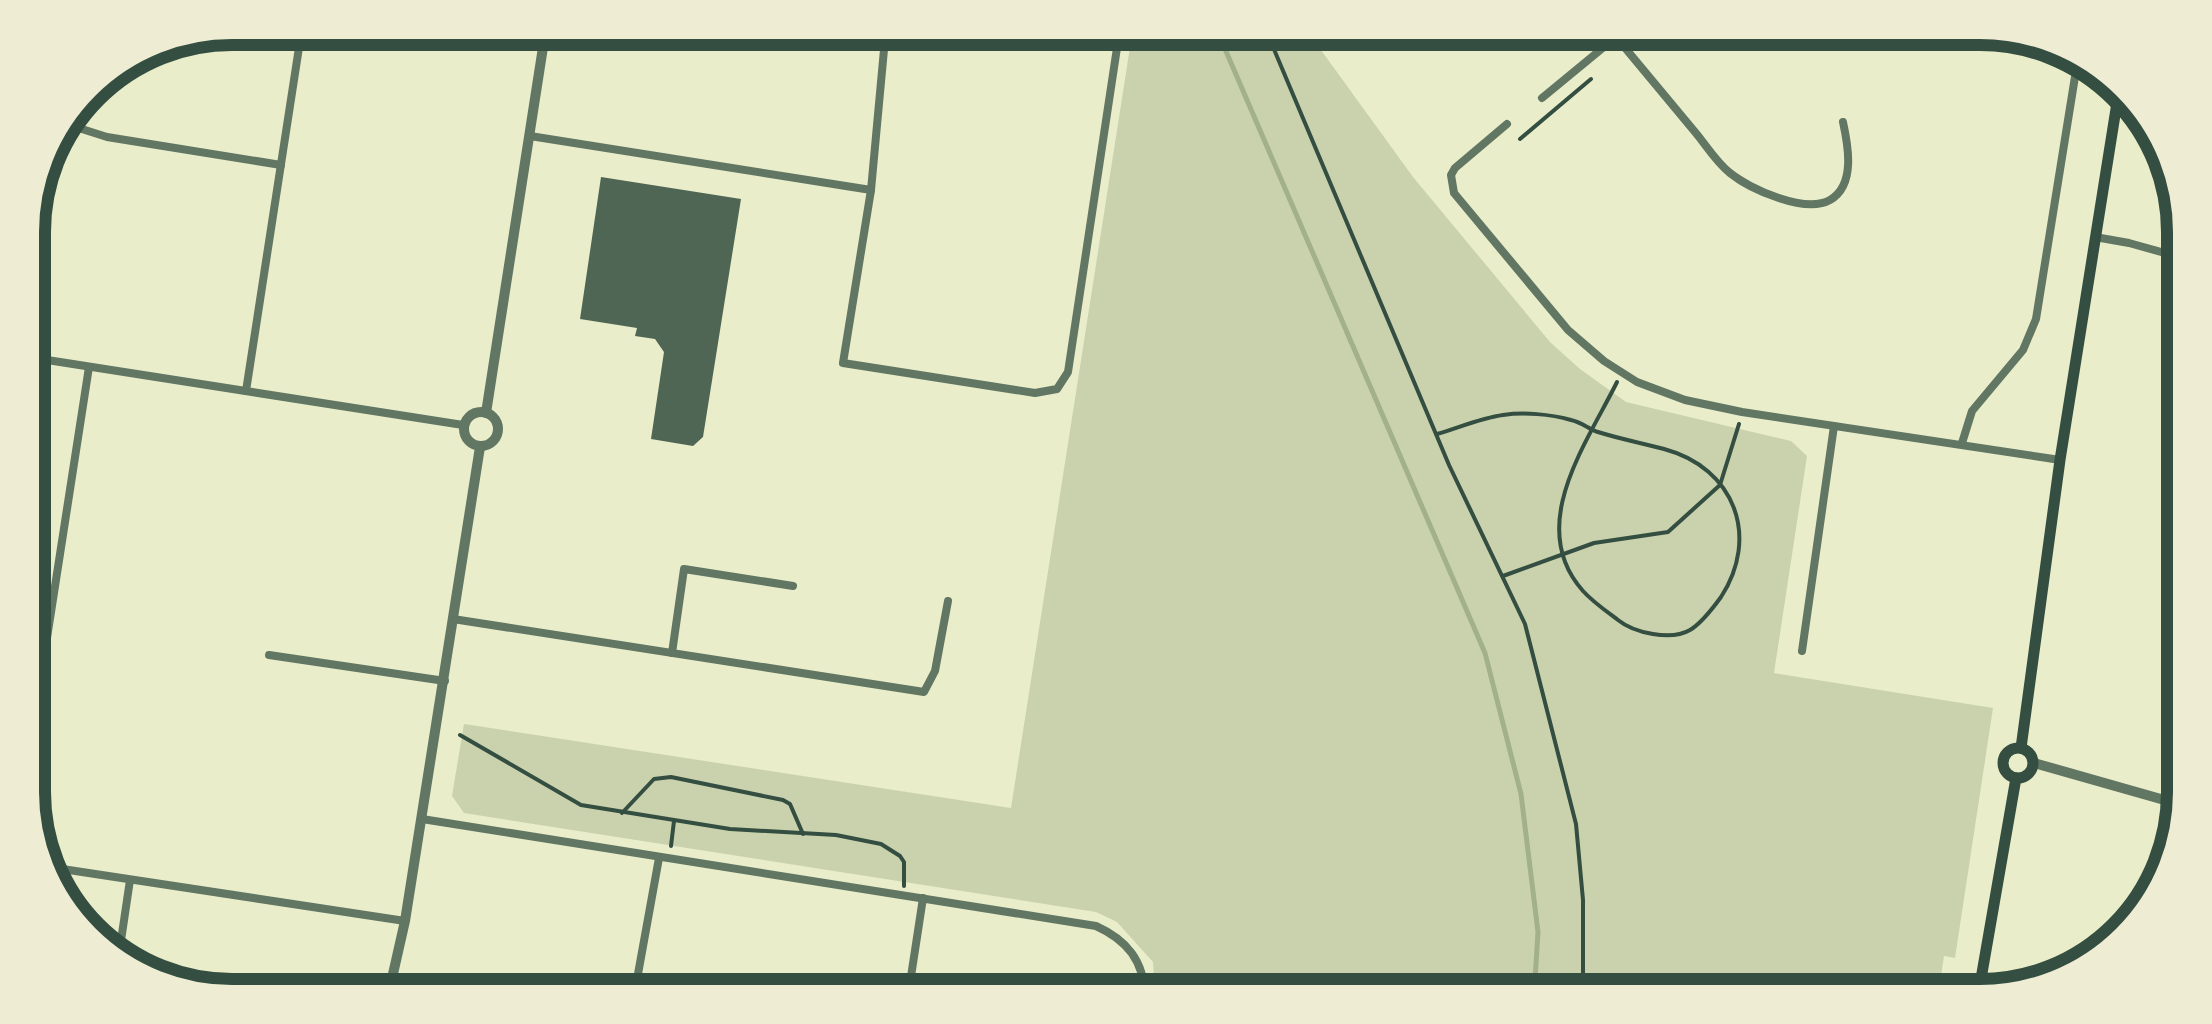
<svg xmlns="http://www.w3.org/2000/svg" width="2212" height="1024" font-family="'Work Sans',sans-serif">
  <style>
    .green { fill: #cad2ad }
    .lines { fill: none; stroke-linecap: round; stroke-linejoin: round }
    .stream { stroke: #a3b18a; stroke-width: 5 }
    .building { fill: #4f6655 }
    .path { stroke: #344e41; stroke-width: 4 }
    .minor { stroke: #617663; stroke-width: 8 }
    .tertiary { stroke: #617663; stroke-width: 10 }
    .secondary { stroke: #344e41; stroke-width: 11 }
    .rim { fill: none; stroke: #344e41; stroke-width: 12 }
  </style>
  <rect width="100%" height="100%" fill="#e9edc9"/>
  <path class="green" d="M1133,28h172l108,149 137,165 30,27 46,33 165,39 16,15 -33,217 219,35 -38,250 -11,-2 -6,40h-783l-2,-34 -36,-40 -21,-10 -632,-99 -12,-17 12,-72 547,84z"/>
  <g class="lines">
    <path class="stream" d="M1216,28l269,625 36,141 17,138 -4,64"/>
  </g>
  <path class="building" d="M601,177l140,22 -38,238 -10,9 -42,-7 13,-87 -9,-13 -20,-3 2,-8 -57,-9z"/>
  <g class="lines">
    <g class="path">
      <path d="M1265,28l184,437 76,159 51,200 7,76v96"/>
      <path d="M1520,139l71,-60"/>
      <path d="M1437,434c21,-6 44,-16 66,-19 21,-3 47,-1 68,5 10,2 18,9 27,12 22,7 44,11 66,17 71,19 96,88 57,148 -8,11 -19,26 -31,33 -19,11 -56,3 -72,-10 -12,-9 -25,-18 -35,-29 -58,-65 4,-148 34,-209"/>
      <path d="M1503,576l91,-33 74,-11 52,-47 19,-61"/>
      <path d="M460,735l121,70 149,24 106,6 45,9 19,12 4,6v24"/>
      <path d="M622,813l32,-34 17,-2 112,23 7,4 13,30"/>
      <path d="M671,846l3,-25"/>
    </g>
    <g class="minor">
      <path d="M886,28l-15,162 -28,173 192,30 22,-4 11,-17 52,-344"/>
      <path d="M1616,37c26,31 52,63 79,95 11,13 21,30 35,41 20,16 75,41 100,27 26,-15 18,-55 13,-78"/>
      <path d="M1542,98l85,-70"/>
      <path d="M63,123l44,14 174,28"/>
      <path d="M1507,124l-52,44 -4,7 3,18 114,137 36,31 33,21 48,18 57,12 318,48"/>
      <path d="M530,136l341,54"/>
      <path d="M2095,237l34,6 54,15"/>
      <path d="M28,357l435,68"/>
      <path d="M246,391l56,-363"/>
      <path d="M1962,443l10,-32 51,-61 13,-31 42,-261"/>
      <path d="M453,619l471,73 11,-21 13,-70"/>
      <path d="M47,638l42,-271"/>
      <path d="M1802,651l32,-225"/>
      <path d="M672,653l12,-84 109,17"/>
      <path d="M269,655l176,26"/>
      <path d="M422,819l674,107c31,14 48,35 49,70"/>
      <path d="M49,867l356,54"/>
      <path d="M119,954l11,-74"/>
      <path d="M634,996l25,-138"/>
      <path d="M908,996l15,-98"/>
    </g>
    <g class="tertiary">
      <circle cx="481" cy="429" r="17"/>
      <path d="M486,413l60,-385"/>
      <path d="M2034,763l148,42"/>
      <path d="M388,996l17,-75 75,-474"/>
    </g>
    <g class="secondary">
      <circle cx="2018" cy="763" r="15"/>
      <path d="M2021,748l39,-288 59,-370"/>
      <path d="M1978,996l38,-218"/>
    </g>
  </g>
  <path d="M0 0H2212V1024H0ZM232 45H1980A187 187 0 0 1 2167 232V792A187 187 0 0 1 1980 979H232A187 187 0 0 1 45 792V232A187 187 0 0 1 232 45Z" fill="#eeecd3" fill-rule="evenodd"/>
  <path class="rim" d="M232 45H1980A187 187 0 0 1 2167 232V792A187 187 0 0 1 1980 979H232A187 187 0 0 1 45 792V232A187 187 0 0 1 232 45Z"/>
</svg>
